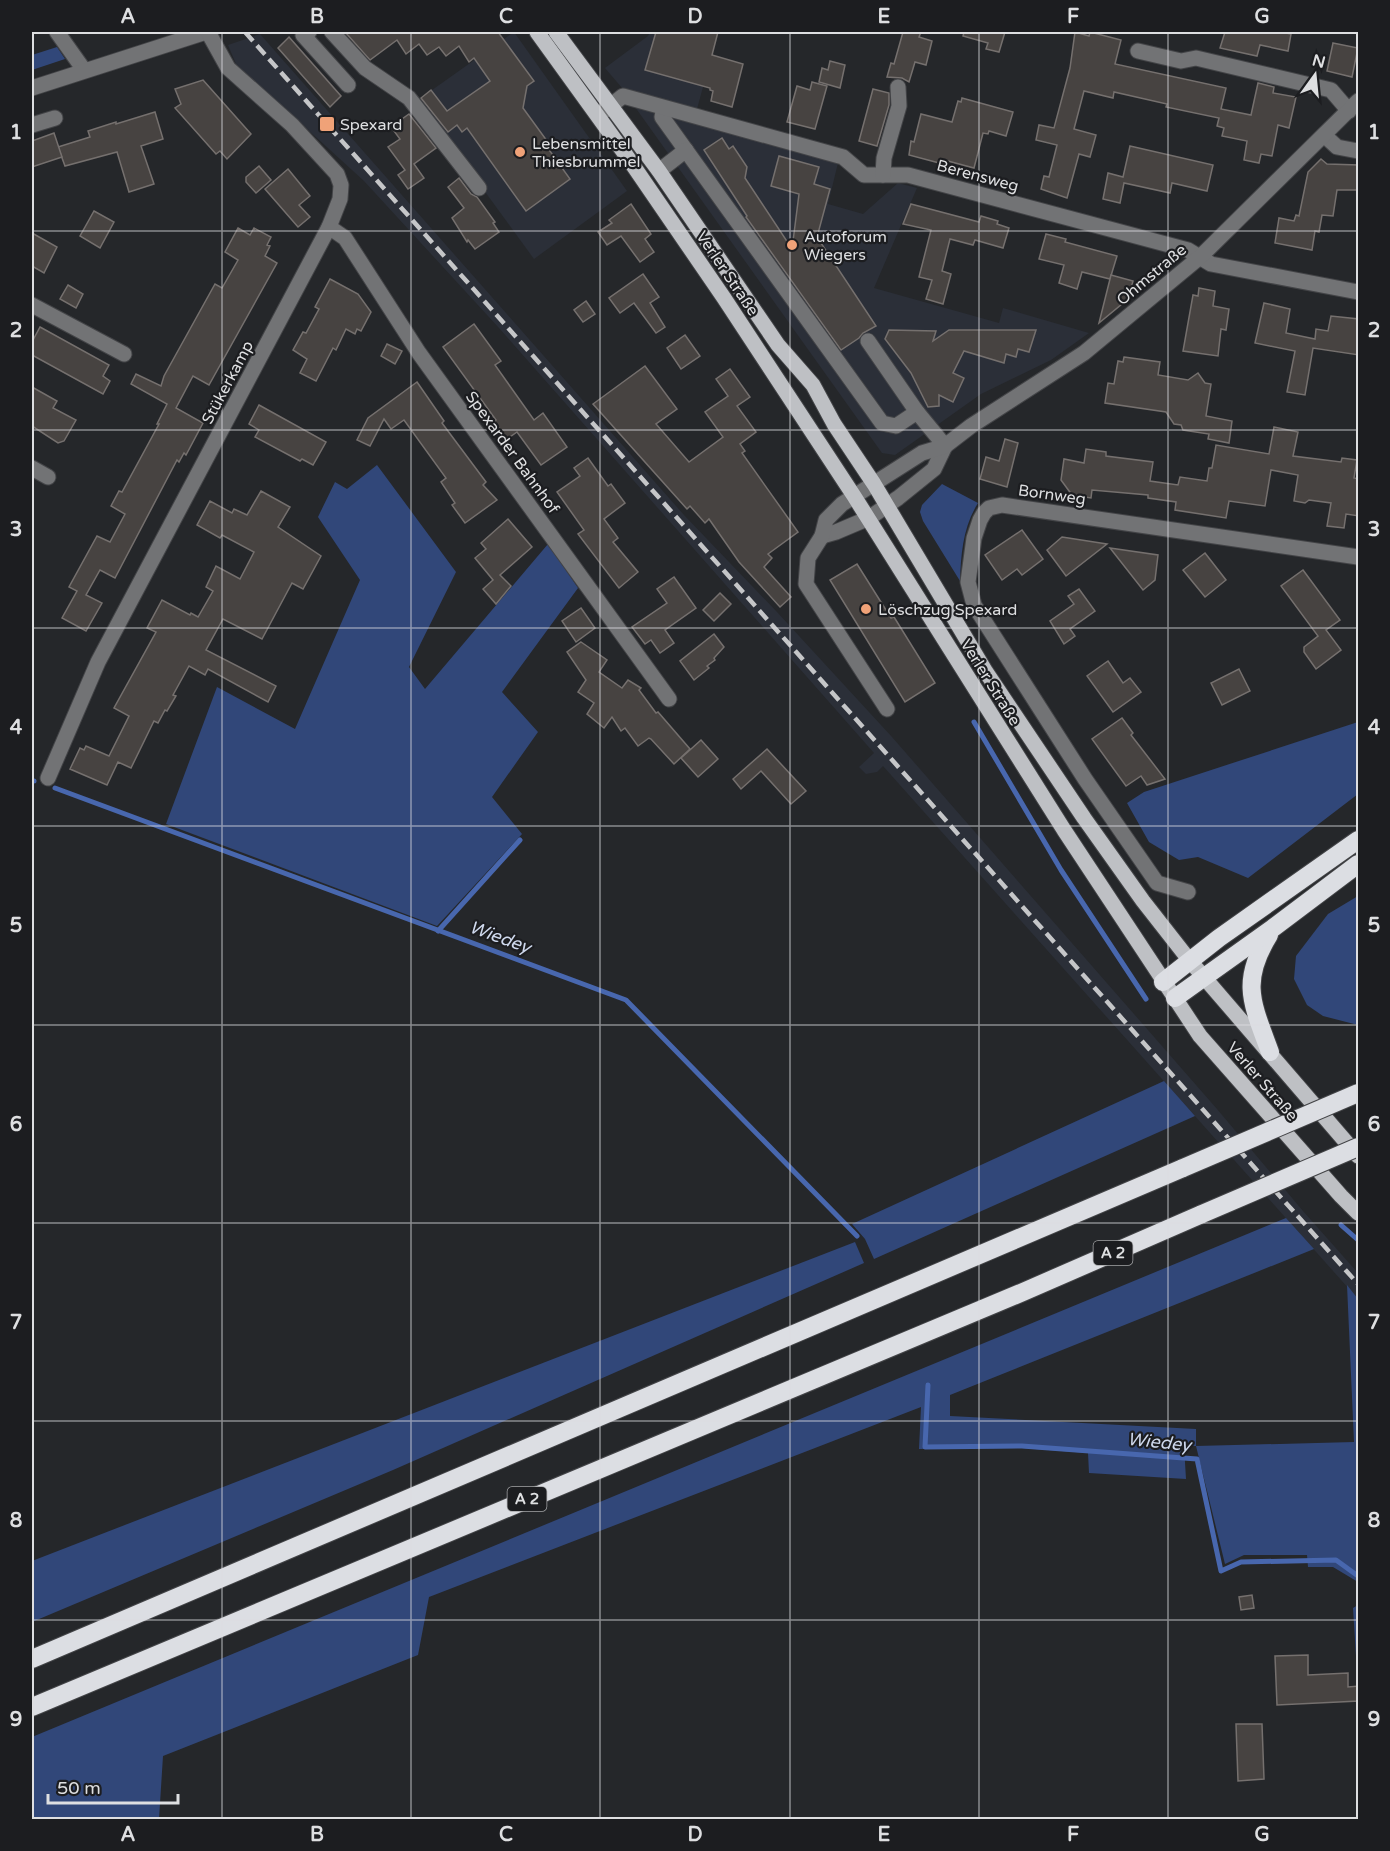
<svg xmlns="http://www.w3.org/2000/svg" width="1390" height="1851" font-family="'Varela Round',sans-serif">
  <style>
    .built { fill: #2b2f38 }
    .green { fill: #314779 }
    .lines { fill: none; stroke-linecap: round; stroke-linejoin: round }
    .stream { stroke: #4867ae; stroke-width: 5 }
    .building { fill: #474341; stroke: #75706e; stroke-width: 1.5 }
    .minor-casing { stroke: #434447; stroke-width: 17 }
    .major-casing { stroke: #434447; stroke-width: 17 }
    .highway-casing { stroke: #434447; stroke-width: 20 }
    .minor { stroke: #727375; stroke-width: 15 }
    .major { stroke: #bec0c4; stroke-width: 15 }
    .highway { stroke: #dcdee3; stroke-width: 18 }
    .rail { stroke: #c5c6c8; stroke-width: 4.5; stroke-dasharray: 12 6; stroke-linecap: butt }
    .highway-bridge-casing { stroke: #434447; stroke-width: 20; stroke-linecap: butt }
    .highway-bridge { stroke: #dcdee3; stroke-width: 18 }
    .grid { fill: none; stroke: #dedfe1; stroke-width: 1.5; stroke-opacity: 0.55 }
    .poi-dot { fill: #f0a278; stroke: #1c1d20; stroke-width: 2 }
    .labels { text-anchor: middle; stroke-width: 4.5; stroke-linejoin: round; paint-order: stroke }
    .shield { fill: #1c1d20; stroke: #a4a5a7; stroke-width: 1.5 }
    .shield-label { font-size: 15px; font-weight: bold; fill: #dedfe1 }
    .poi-label { font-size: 16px; fill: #dedfe1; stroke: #1c1d20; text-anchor: start }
    .street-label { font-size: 16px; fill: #dedfe1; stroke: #1c1d20 }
    .water-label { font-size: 18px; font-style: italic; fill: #cfd9ed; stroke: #1c1d20 }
    .neatline { fill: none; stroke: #dedfe1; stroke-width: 2 }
    .grid-label { font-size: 20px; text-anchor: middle; font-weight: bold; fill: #dedfe1 }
  </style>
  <rect width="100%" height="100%" fill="#25272a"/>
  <g class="built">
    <path d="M514,32l113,159 -93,68 -116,-159z"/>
    <path d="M650,32h68l-21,77 -74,-20 -18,-21 43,-32z"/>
    <path d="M260,34l424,481 93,97 115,125 325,372 86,102 55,62v26l-475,-533 -6,6 -11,2 -7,-7 15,-14 -375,-425 -135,-147 -128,-117 -8,-19z"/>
    <path d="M635,107l203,56 -10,41 35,10 35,-31 19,5 -43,100 125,35 4,-15 86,25 -38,27 -70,34 -86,61 -13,-2z"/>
  </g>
  <g class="green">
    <path d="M57,47l8,12 -33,11v-15z"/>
    <path d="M377,465l79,107 -47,95 16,22 123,-145 30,44 -76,104 36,40 -46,65 30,37 -85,92 -271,-102 51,-137 78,42 65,-149 -42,-63 17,-35 12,7z"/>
    <path d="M942,484l36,19c-15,24 -17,50 -18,78l-37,-60 -3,-9 2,-7z"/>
    <path d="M1358,722v72l-110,84 -50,-21 -19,3 -30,-18 -22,-39 17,-11z"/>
    <path d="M1358,896v129l-35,-9 -16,-11 -13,-26 2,-23 32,-42z"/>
    <path d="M1164,1081l31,35 -321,143 -9,-20 -13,-15z"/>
    <path d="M1286,1218l28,31 -364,146v21l246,13v17l158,-4 -7,-157 11,14v283l-25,-15h-25l-1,-12h-63l-19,9 -29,-118h-12l2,33 -97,-6 -1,-20 -66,-5 -103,1 2,-42 -492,190 -11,58 -255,101 -4,63h-127v-82z"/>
    <path d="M855,1242l9,21 -471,207 -361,152v-61z"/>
    <path d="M1358,1605v67h-1l-4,-64z"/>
  </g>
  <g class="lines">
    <g class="stream">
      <path d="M974,722l87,148 85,129"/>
      <path d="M32,781h2"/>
      <path d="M55,788l571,212 231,236"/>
      <path d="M438,931l82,-91"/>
      <path d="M1341,1225l17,15"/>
      <path d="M928,1385l-3,62 97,-1 175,13 24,112 20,-9 95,-2 22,16"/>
    </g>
  </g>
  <g class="building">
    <path d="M345,32h153l36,49 -7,5 -4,22 27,37 -3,2 23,32 -44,32 -59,-83 -5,4 -5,-7 -9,7 -27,-34 10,-8 16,21 43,-30 -16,-23 -5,4 -10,-16 -13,10 -7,-9 -12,8 -8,-11 -13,10 -9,-14 -27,20z"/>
    <path d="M656,32h62l-6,23 31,9 -11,43 -21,-6 2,-10 -3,-1v-2l-65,-18z"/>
    <path d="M903,32h18l-2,5 13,4 -6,24 -11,-3 -6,20 -7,-4 -15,-1 4,-14 3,1z"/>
    <path d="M964,32h41l-6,20 -13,-3 2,-6 -25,-7z"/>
    <path d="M1075,32l14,4 1,-4 31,8 -6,24 111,24 -5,21 30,6 7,-32 16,4 -1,6 23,4 -7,31 -11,-3 -6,31 -11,-2 -2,9 -15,-3 3,-19 -25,-5 2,-8 -7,-2 2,-8 -53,-11 1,-3 -53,-12 -1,6 -29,-7 -10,38 22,6 -6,22 -11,-3 -12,44 -26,-9 3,-13 5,1 8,-32 -21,-5 3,-15 15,3 16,-60z"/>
    <path d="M1225,32h56l10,2 -3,17 -28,-6 -3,11 -37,-8z"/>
    <path d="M289,37l52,59 -11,11 -52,-59z"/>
    <path d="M1333,43l25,5 -6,29 -25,-6z"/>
    <path d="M830,61l15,4 -5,23 -21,-6 3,-14 6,2z"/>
    <path d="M203,80l48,54 -24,25 -7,-8 -4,3 -41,-46 6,-4 -6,-15z"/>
    <path d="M812,82l15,4 -12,43 -28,-7 10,-36 13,4z"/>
    <path d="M873,89l16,4v12l-12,41 -18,-5z"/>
    <path d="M962,98l51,14 -7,24 -17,-5 -1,3 -5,-1 -9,35 -30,-8 -1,4 -34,-9 2,-14 3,1 7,-28 31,8 6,-21 3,1z"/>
    <path d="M155,112l8,27 -22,7 13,38 -25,8 -12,-40 -52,14 -7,-19 32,-10 -2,-6 28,-9v2z"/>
    <path d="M409,114l27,34 -22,16 10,14 -16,11 -10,-14 7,-5 -17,-23 12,-8 -9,-12z"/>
    <path d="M54,133l8,24 -30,10v-26z"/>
    <path d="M722,138l7,11 4,-3 14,21 -2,11 47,71 7,-55 -28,-8 8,-30 40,11 -5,17 16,5 -13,48 59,89 -13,7 -4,5 -18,12 -95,-133 1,-1 -43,-66z"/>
    <path d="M1130,146l83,19 -6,26 -35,-8 -2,10 -46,-10 -4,20 -17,-4 5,-26 15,4z"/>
    <path d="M1321,159l6,5 32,1v25h-22l-4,26 -11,-1 -3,17 -4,-1 -3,19 -37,-7 4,-25 15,3 2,-6 3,1 9,-44z"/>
    <path d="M259,166l12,14 -15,13 -10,-11v-5z"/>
    <path d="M288,169l22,27 -11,9 11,12 -12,10 -33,-38z"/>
    <path d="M459,178l12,16 6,3 18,25 -2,1 6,9 -24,17 -7,-9 -1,2 -15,-24 12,-10 -16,-21z"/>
    <path d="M631,204l20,30 -6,5 9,13 -14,10 -19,-26 -14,9 -9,-13 14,-9 -3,-3z"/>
    <path d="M911,204l68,18 2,-6 17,5 -1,3 12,4 -6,20 -28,-8 -2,5 -23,-6 -8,32 9,3 -8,30 -17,-5 6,-19 -13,-3 12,-47 -28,-6z"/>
    <path d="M94,211l20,11 -14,26 -20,-12z"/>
    <path d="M238,228l12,7 4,-7 17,9 -4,8 3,1 -5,10 12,7 -68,122 -16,-9 -17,32 27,15 -17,32 -2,-2 -5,9 -2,-2 -62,118 -15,-8 -14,25 16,8 -16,28 -24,-13 15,-27 -8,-4 28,-51 13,6 15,-28 -14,-8 8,-15 3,1 37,-68h-2l10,-20 -36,-20 5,-10 25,12 3,-10 51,-92 7,4 16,-28 -13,-8z"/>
    <path d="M32,233l25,14 -13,26 -12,-7z"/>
    <path d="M1046,234l20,5 -1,3 52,14 -7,23 -28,-7 -5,17 -18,-6 5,-18 -25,-6z"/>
    <path d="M643,274l16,23 -9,6 15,24 -9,6 -22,-30 -14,10 -11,-15z"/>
    <path d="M1111,275l22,6 -5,18 -29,24z"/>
    <path d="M330,279l28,15 13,18 -10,19 -4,-2 -2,5 -9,-5 -10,21 -3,-2 -17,33 -16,-8 7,-14 -14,-9 10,-18 3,1 13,-24 -4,-2z"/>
    <path d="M68,285l15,9 -7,14 -16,-9z"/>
    <path d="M1199,288l16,3 -2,15 16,3 -3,21 -5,-1 -3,27 -35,-5 10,-56 5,1z"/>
    <path d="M586,301l9,13 -12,8 -9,-12z"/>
    <path d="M1264,303l26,6 -4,24 29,6 1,-10 12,2 3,-15 28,3v36l-46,-7 -8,47 -18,-3 8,-41 -40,-8z"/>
    <path d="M474,324l27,37 -6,4 39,55 9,-7 24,34 -26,18 -24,-33 -10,7 -13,-18 2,-1 -53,-73z"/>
    <path d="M40,327l69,38 -6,11 7,5 -7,13 -71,-39v-13z"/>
    <path d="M889,330l47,1 -3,10 16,-11h87l-7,22 -11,-3 -2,8 -10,-3 -2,9 -40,-12 -11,22 11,5 -11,24 -14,-7v11l-11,1 -17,-34 -26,-34z"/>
    <path d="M685,335l15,21 -19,13 -14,-21z"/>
    <path d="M387,344l15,7 -7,13 -14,-8z"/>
    <path d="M1124,357l36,5 -2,13 30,5 10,-7 7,10 6,1 -5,32 26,5 -3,22 -21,-4 1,-5 -26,-4 -2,-5 -7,-1 -8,-12 -61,-9 3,-20 6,1 4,-23 5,1z"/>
    <path d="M645,366l32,43 -21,15 33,38 34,-25 -18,-25 23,-16 -12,-17 14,-10 20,28 -13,9 19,26 -16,12 5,7 -3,2 56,79 -30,22 4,4 -8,9 27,30 -11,10 -41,-45 -30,-43 -4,4 -15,-17 -3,3 -94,-105z"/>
    <path d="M417,382l27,39 -2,2 44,59 -3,3 14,15 -32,23 -13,-18 3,-2 -14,-21 5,-4 -42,-58 -13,9 -7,-10 -14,27 -13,-6 11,-22z"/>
    <path d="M32,387l25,14 -4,7 23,12 -12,21 -6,2 -26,-17z"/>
    <path d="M259,405l67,37 -13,23 -11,-6 -2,2 -45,-24 4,-7 -10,-6z"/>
    <path d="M1274,427l24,5 -5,24 48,6 1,-4 15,2 -3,18 5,1v37l-13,-2 -2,14 -17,-2 4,-23 -22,-3 -4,3 -11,-2 4,-26 -27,-5 -6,36 -36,-5 -3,17 -51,-8 1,-8 -28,-4v-3l-56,-5 -1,8 -19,-3 -11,-15 3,-21 20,4 2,-14 20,3v4l47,6 -3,19 28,4 2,-8 27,4 2,-13h3l4,-23 53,9z"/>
    <path d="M1005,439l13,4 -11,44 -27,-8 6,-22 13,4z"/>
    <path d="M588,458l20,28 3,-2 14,19 -21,16 14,19 -5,4 25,30 -19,16 -41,-54 6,-4 -27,-38 23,-16 -6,-8z"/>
    <path d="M261,491l29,16 -12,20 43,29 -18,33 -11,-6 -30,56 -39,-20 -17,31 70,36 -8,16 -60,-33 -3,6 -16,-9 -16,29 3,1 -9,15 -2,-1 -7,13 -4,-2 -23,47 -13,-6 -11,23 -37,-16 10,-21 4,2 2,-4 23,10 20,-40 -15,-8 42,-76 -9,-4 15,-28 28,15 1,-2 7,4 15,-26 -7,-4 10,-21 24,13 14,-27 -32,-17 -2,3 -23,-13 13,-24 22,12 2,-4 13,6z"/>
    <path d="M508,519l24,28 -32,28 11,11 -15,18 -13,-15 10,-9 -18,-22 11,-9 -5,-6z"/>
    <path d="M1022,530l21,29 -21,16 -5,-6 -15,11 -17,-25z"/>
    <path d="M1062,537l45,7 -41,32 -19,-26z"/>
    <path d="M1110,548l48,7 -3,25 -12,10z"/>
    <path d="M1205,553l21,27 -21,17 -22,-27z"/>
    <path d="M857,564l34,54 3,-1 41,66 -30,19 -75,-122z"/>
    <path d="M1303,570l37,50 -14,10 15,20 -25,19 -12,-17v-5l14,-11 -37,-50z"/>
    <path d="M674,577l22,31 -31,22 9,13 -14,10 -9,-13 -6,4 -13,-17 35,-24 -10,-14z"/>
    <path d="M1079,589l16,22 -25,18 5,7 -11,8 -14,-23 24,-17 -6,-8z"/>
    <path d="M720,593l11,11 -17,17 -11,-11z"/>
    <path d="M581,608l14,20 -19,14 -14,-21z"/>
    <path d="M714,634l10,13 -10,11 1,2 -8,6 2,2 -15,12 -14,-19z"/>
    <path d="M581,642l26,18 -8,12 23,16 6,-8 13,8 -2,2 17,23 2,-1 32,37 -16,15 -23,-25 -2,-1 -11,8 -13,-18 -4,3 -9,-14 -8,11 -17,-14 7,-11 -16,-11 8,-12 -19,-28z"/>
    <path d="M1108,661l15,22 7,-5 11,14 -28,20 -26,-36z"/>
    <path d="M1239,669l11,22 -28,14 -11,-22z"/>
    <path d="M1122,718l11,15 -2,2 34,44 -18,6 -6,-9 -15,10 -34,-47z"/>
    <path d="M701,740l17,19 -20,18 -17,-19z"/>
    <path d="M767,749l39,42 -15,13 -30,-33 -20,18 -8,-10z"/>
    <path d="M1252,1595l2,13 -13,2 -2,-13z"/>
    <path d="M1308,1655v20l40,-2v14l11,-1v15l-82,4 -2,-49z"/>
    <path d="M1236,1724h26l2,55 -26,2z"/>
  </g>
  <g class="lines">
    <defs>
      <g id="minor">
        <path d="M57,32l27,38"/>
        <path d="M309,32l-6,3 45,50"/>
        <path d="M332,32l33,36 44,30 70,90"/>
        <path d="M1138,51l43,10 15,-3 135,32 18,21"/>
        <path d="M32,88l174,-56"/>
        <path d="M664,108l-2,9 220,306 14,3 21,-14"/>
        <path d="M600,114l23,-18 220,61 21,18h44l280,75 23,14 147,28"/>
        <path d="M32,125l23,-7"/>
        <path d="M1324,135l13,12 21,4"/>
        <path d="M659,171l27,-21"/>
        <path d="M883,175l1,-17 15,-52 -1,-19"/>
        <path d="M329,227l16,11 74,115 250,346"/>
        <path d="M32,305l92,49"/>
        <path d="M868,341l49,71 28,34"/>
        <path d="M32,468l16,9"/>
        <path d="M822,536l14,-4 33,-14 29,-20 36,-29 11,-23"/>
        <path d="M887,709l-81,-125 2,-26 14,-22 4,-16 16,-16 80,-51 23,-7 26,-20 113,-73 116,-96 158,-156"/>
        <path d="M48,778l50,-116 231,-435 11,-28 1,-14 -4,-11 -45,-49 -64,-57 -20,-36"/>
        <path d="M1188,892l-31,-9 -72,-104 -111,-174 -6,-23 6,-44 6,-18 4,-7 5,-5 13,-3 356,52"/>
      </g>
      <g id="major">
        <path d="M537,32l91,126 96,140 130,198 210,334 136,206 141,160 17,17"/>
        <path d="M556,32l103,139 119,174 35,40 21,39 40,60 112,188 98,146 59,83 47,60 168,195"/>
      </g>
      <g id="highway">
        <path d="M1269,935c-29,47 -17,68 1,117"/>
        <path d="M1163,982l56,-44 139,-98"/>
        <path d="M1175,998l98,-70 85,-64"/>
        <path d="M32,1659l1151,-491"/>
        <path d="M32,1707l991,-415 179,-78"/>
      </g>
    </defs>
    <use href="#minor" class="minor-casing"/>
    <use href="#major" class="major-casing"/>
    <use href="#highway" class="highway-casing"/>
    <use href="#minor" class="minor"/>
    <use href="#major" class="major"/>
    <use href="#highway" class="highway"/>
    <path class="rail" d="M245,32l1113,1252"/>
    <defs>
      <g id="highway-bridge">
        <path d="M1183,1168l175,-75"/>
        <path d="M1202,1214l156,-67"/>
      </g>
    </defs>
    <use href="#highway-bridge" class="highway-bridge-casing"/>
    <use href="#highway-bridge" class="highway-bridge"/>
  </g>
  <path class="grid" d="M222,32v1788M411,32v1788M600,32v1788M790,32v1788M979,32v1788M1168,32v1788M32,231h1326M32,430h1326M32,628h1326M32,826h1326M32,1025h1326M32,1223h1326M32,1421h1326M32,1620h1326"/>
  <g class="poi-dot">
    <rect x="319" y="116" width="16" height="16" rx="3"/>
    <circle cx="520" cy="152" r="6"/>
    <circle cx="792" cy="245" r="6"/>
    <circle cx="866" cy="609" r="6"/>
  </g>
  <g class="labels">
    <g class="shield">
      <rect x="1093.5" y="1241" width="39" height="24" rx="4.5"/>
      <rect x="507.5" y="1487" width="39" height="24" rx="4.5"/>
    </g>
    <g class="shield-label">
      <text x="1113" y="1258">A 2</text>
      <text x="527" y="1504">A 2</text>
    </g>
    <g class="poi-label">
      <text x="340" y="130">Spexard</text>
      <text x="532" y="149">Lebensmittel<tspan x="532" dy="18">Thiesbrummel</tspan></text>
      <text x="804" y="242">Autoforum<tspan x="804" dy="18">Wiegers</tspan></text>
      <text x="878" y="615">Löschzug Spexard</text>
    </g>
    <g class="street-label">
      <text transform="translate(978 175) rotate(15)" y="6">Berensweg</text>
      <text transform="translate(728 273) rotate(56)" y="6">Verler Straße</text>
      <text transform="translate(1151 274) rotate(-40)" y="6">Ohmstraße</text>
      <text transform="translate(227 382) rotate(-62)" y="6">Stükerkamp</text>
      <text transform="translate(513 452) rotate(54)" y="6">Spexarder Bahnhof</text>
      <text transform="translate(1052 494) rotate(8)" y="6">Bornweg</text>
      <text transform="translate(991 682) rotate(58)" y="6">Verler Straße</text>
      <text transform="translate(1263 1081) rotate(49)" y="6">Verler Straße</text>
    </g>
    <g class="water-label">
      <text transform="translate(500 937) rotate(20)" y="6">Wiedey</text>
      <text transform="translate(1159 1442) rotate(6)" y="6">Wiedey</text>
    </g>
  </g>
  <rect width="1390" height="1851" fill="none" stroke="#1c1d20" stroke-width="66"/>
  <g transform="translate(1315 75) rotate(15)" stroke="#1c1d20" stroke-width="4.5" paint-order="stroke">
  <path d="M0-4.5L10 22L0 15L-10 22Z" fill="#dedfe1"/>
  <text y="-9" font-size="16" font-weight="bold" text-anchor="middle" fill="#dedfe1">N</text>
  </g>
  <path d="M48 1794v9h130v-9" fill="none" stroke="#dedfe1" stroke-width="3"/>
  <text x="57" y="1794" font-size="18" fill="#dedfe1" stroke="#1c1d20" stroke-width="4.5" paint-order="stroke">50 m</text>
  <rect x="33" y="33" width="1324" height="1785" class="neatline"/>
  <g class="grid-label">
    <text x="128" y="23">A</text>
    <text x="317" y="23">B</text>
    <text x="506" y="23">C</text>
    <text x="695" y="23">D</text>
    <text x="884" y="23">E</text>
    <text x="1073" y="23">F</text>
    <text x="1262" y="23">G</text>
    <text x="16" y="139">1</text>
    <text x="1374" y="139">1</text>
    <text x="16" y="337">2</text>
    <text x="1374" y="337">2</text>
    <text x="16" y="536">3</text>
    <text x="1374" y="536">3</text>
    <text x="16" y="734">4</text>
    <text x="1374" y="734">4</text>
    <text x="16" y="932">5</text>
    <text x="1374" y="932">5</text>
    <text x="16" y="1131">6</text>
    <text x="1374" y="1131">6</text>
    <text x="16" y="1329">7</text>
    <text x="1374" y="1329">7</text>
    <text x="16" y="1527">8</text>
    <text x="1374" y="1527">8</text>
    <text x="16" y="1726">9</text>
    <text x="1374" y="1726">9</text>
    <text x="128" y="1841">A</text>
    <text x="317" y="1841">B</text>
    <text x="506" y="1841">C</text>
    <text x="695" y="1841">D</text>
    <text x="884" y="1841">E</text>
    <text x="1073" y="1841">F</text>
    <text x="1262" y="1841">G</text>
  </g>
</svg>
